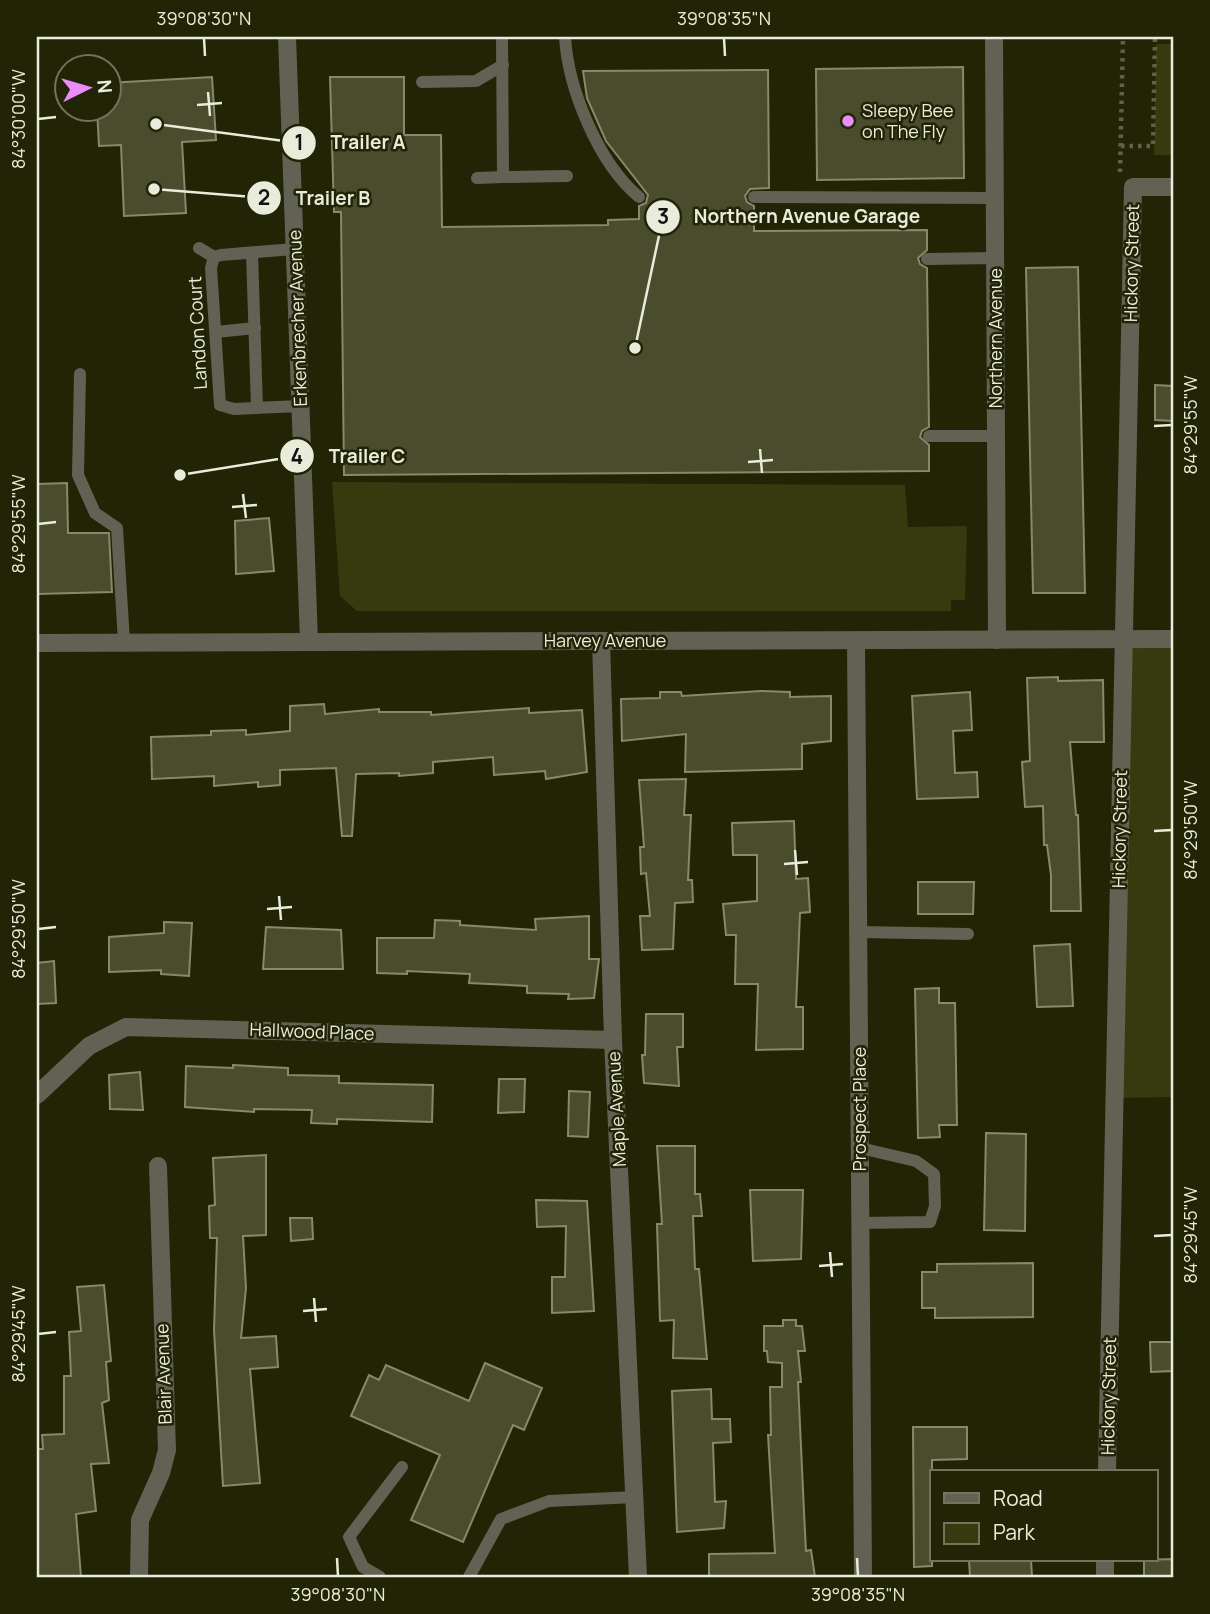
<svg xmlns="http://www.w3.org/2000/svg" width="1210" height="1614" font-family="Manrope,sans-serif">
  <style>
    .green { fill: #373a0e }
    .building { fill: #494c2d; stroke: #878a69; stroke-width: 2 }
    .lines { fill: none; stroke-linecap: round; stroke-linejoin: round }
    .path { stroke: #606248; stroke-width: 4.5; stroke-dasharray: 3.5 5; stroke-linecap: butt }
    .lane { stroke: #616254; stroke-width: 12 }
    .street { stroke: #616254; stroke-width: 18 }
    .ticks { fill: none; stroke: #eaecdb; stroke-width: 2.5 }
    .poi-dot { fill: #ec8cfb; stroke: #222406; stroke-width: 2.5 }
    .labels { text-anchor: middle; stroke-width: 5; stroke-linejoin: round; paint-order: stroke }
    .poi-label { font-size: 18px; fill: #eaecdb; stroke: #222406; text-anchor: start }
    .street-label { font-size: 18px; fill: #eaecdb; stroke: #222406 }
    .leader { fill: none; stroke: #eaecdb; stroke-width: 2.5 }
    .callout-dot { fill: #eaecdb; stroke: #222406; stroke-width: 2.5 }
    .mark-label { font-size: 21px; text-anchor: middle; font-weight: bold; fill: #111 }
    .callout-label { font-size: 19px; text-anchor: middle; font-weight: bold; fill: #eaecdb; stroke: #222406; stroke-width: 5; stroke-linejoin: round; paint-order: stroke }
    .neatline { fill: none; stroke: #eaecdb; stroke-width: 2.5 }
    .ticks-label { font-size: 18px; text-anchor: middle; fill: #eaecdb }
  </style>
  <rect width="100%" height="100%" fill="#222406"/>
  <g class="green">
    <path d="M1156,44h17v111h-19z"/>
    <path d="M332,482l573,3 3,42 59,-1 -2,74h-14v11h-594l-17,-15z"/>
    <path d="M1124,639h49v458l-58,1z"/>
  </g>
  <g class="building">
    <path d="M963,67l1,111 -147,2 -1,-111z"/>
    <path d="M768,70l1,118 -19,1 -5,7 2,6 7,4v25l173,-1v20l-9,8 2,6 7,4 2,159 -7,4 -2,6 9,8v26l-585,4 -3,-263h-7l-4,-135h74v58h37l1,92 166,-2v-5l31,-1v-13l7,-3 2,-8 -42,-54 -19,-43 -4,-27z"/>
    <path d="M212,77l4,63 -34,2 4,71 -62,3 -3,-71 -22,1 -2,-38h11v-25z"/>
    <path d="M1078,267l7,326h-52l-7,-325z"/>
    <path d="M1155,385l18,1v35l-18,-1z"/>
    <path d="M67,483l1,50h41l3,59 -75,2v-110z"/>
    <path d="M269,518l5,53 -38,3 -1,-53z"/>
    <path d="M1058,677v4l45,-1 1,62h-34l6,73h2l3,96h-30v-36l-4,-30h-3l-1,-39 -18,1 -3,-45 8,-1 -3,-83z"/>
    <path d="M761,691l29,1v5l41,-1v45l-29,3v25l-117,3 1,-38 -64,7 -1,-42 39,-1v-6h21l1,4z"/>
    <path d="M970,692l2,38 -19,1 2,42 22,-1 1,25 -61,2 -5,-103z"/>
    <path d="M324,704l1,10 54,-5v3h52v3l98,-7v5l53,-3 5,62 -41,7 -1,-8 -51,4 -1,-18 -60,5v11l-34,3v-3l-43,1 -4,62h-10l-6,-68 -56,2v15l-22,2v-5l-44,4v-10l-62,3 -1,-42 60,-2v-4l35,-1v5l44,-4v-25z"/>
    <path d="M686,779l-2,36h7l-3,65h4l1,22 -18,1 -2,46 -31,1 -2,-34h10l-4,-43 -5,1 -1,-27h4l-5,-67z"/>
    <path d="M794,821l2,58 12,-1 2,34 -10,1 -4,94h7v42l-47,1 2,-66h-23l1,-49h-10l-3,-31 34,-3v-46h-24l-1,-32z"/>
    <path d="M918,882h56l-1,32h-55z"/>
    <path d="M589,916v43h10l-5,39 -26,1 1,-5 -42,-1v-7l-58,-3 1,-9 -63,-3v3l-30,-1v-35h57l1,-18 25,1v4l76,5 -1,-11z"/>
    <path d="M164,922l28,1 -3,53 -28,-2v-4l-52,2v-35l55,-4z"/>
    <path d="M266,927l75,3 2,39h-80z"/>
    <path d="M1070,944l3,62 -36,1 -3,-61z"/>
    <path d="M54,961l2,42 -19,1v-41z"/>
    <path d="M939,988v15h16l2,122h-18l1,12 -22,1 -3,-149z"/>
    <path d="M646,1014h37v33h-6l2,39 -35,-3 -2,-28h3z"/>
    <path d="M233,1065l55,3v7l51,1v7l94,2 -1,37 -95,-3v5l-26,-1 1,-13 -58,-1v3l-69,-5 1,-41 47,2z"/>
    <path d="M140,1072l3,38 -33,-1 -1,-34z"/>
    <path d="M499,1079h26l-1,33 -26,1z"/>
    <path d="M569,1091l21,1 -2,45 -20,-1z"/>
    <path d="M986,1133l40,1 -1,97 -41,-1z"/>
    <path d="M657,1146h38v48h5l2,22h-9l2,53h4l8,90 -34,-1 1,-38 -14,1 -3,-97h5z"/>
    <path d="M266,1155v80l-23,1 3,52 -5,50 35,-2 2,31 -28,2 10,114 -37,3 -9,-156 3,-92h-7l-1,-32 6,-1 -2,-47z"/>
    <path d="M750,1190h53l-2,69 -48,2z"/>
    <path d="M536,1200l51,1 7,110 -42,2v-36h13l1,-51 -29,1z"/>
    <path d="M290,1218h22l1,21 -22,2z"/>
    <path d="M1033,1263v54l-98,1v-10h-13v-36h15v-8z"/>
    <path d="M104,1285l7,76 -5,1 3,38 -7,3 7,60 -18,1 5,47 -20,3 5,63h-44v-128h6l-1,-14 22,-1v-58h7l-2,-44 12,-1 -4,-44z"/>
    <path d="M783,1320h13v6h6l3,25h-7l3,31h-3l6,130 2,39 5,-1 4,27h-106v-23l66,-1 -7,-118h3l-1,-48h12v-24l-14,-1 -1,-11h-3v-25h19z"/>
    <path d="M1150,1342h23v29l-22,1z"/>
    <path d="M485,1363l57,25 -18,42 -11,-5 -50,117 -52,-22 29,-65 -89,-39 18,-41 10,5 7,-15 83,36z"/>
    <path d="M711,1389l1,30h18l1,23 -18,1 2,59 11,-1 -2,27 -47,4 -5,-141z"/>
    <path d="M913,1427h54v32l-35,1v106l-18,1z"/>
    <path d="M1173,1559v18h-29v-17z"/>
    <path d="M969,1560h62l1,17h-62z"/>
  </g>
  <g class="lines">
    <g class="path">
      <path d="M1121,146h32l2,-109"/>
      <path d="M1120,172l3,-135"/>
    </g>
    <g class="lane">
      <path d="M502,37l1,140 64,-1"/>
      <path d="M565,37c3,51 33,126 74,160"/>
      <path d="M422,82l54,-1 27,-16"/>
      <path d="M477,178l26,-1"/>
      <path d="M754,197l241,1"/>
      <path d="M199,248l15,9"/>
      <path d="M294,249l-73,6 -7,2 -3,11 9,137 14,4 67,-3"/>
      <path d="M252,253l5,155"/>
      <path d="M927,259l68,-1"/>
      <path d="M216,332l39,-4"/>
      <path d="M80,374l-2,101 17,38 22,15 7,114"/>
      <path d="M929,436h67"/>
      <path d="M859,932l109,2"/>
      <path d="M860,1148l56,13 18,13 1,32 -5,16 -70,1"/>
      <path d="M380,1577l-17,-10 -14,-30 53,-70"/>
      <path d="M469,1577l32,-58 48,-18 86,-4"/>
    </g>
    <g class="street">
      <path d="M287,37l22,604"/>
      <path d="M994,37l3,603"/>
      <path d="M601,641l12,399 25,537"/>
      <path d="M856,641l7,936"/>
      <path d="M37,643l1136,-4"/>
      <path d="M37,1095l52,-49 37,-19 487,13"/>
      <path d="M1107,1472l26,-1285h40"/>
      <path d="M139,1577l1,-57 21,-47 6,-23 -9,-284"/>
      <path d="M1105,1577v-17"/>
    </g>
  </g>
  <path class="ticks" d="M204,38l1,18M724,38l1,18M208,92l2,24M197,105l25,-2M38,119l18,-2M1154,426l18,-1M760,449l2,24M748,462l25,-2M243,494l3,24M232,507l25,-2M38,524l18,-2M1154,831l18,-1M795,850l2,25M784,864l24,-2M279,896l2,24M267,909l25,-2M38,929l18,-2M1154,1236l18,-1M830,1252l2,25M819,1266l24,-2M314,1298l2,24M303,1311l24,-2M38,1334l18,-2M337,1558l1,18M857,1558l1,18"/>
  <circle class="poi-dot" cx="848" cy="121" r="7"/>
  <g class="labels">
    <g class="poi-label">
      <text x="862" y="117">Sleepy Bee<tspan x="862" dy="21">on The Fly</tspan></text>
    </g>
    <g class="street-label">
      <text transform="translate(1132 263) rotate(-89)" y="6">Hickory Street</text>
      <text transform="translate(298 318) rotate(-92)" y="6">Erkenbrecher Avenue</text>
      <text transform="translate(198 333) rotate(-93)" y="6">Landon Court</text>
      <text transform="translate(996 338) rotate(-90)" y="6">Northern Avenue</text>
      <text x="605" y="647">Harvey Avenue</text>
      <text transform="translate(1120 829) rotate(-89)" y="6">Hickory Street</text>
      <text transform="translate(312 1032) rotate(2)" y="6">Hallwood Place</text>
      <text transform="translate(617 1109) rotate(-93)" y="6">Maple Avenue</text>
      <text transform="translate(860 1109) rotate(-90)" y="6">Prospect Place</text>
      <text transform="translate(164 1374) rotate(-92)" y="6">Blair Avenue</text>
      <text transform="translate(1109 1396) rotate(-89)" y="6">Hickory Street</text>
    </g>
  </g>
  <path class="leader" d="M156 124L299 143M154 189L264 198M635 348L663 217M180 475L297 456"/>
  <g class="callout-dot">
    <circle cx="156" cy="124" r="7"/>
    <circle cx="154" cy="189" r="7"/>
    <circle cx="635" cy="348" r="7"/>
    <circle cx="180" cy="475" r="7"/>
    <circle cx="299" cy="143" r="18"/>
    <circle cx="264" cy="198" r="18"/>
    <circle cx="663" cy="217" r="18"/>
    <circle cx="297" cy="456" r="18"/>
  </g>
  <g class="mark-label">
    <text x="299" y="150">1</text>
    <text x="264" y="205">2</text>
    <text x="663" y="224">3</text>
    <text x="297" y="464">4</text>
  </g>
  <g class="callout-label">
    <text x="368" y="149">Trailer A</text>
    <text x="333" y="205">Trailer B</text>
    <text x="807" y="223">Northern Avenue Garage</text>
    <text x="367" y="463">Trailer C</text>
  </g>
  <rect width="1210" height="1614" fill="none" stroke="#222406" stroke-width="77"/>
  <rect x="930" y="1470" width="228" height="91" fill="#222406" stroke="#72745b" stroke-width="2"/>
  <rect x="944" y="1493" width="35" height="10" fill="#616254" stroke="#72745b" stroke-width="2"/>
  <text x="993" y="1506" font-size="21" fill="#eaecdb">Road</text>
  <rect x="944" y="1523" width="35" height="21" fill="#373a0e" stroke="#72745b" stroke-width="2"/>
  <text x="993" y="1540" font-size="21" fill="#eaecdb">Park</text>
  <g transform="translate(88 88) rotate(85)"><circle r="33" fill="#222406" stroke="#72745b" stroke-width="2"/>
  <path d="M0-5L12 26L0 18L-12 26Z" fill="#ec8cfb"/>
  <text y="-10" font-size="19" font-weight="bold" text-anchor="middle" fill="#eaecdb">N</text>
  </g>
  <rect x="38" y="38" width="1134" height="1538" class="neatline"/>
  <g class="ticks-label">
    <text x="204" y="25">39°08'30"N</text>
    <text x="724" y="25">39°08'35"N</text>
    <text transform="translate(19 119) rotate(-90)" y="6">84°30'00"W</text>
    <text transform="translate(1191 425) rotate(-90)" y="6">84°29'55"W</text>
    <text transform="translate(19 524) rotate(-90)" y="6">84°29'55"W</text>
    <text transform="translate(1191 830) rotate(-90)" y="6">84°29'50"W</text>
    <text transform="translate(19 929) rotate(-90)" y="6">84°29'50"W</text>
    <text transform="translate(1191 1235) rotate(-90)" y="6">84°29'45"W</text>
    <text transform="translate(19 1334) rotate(-90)" y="6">84°29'45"W</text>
    <text x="338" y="1601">39°08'30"N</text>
    <text x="858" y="1601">39°08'35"N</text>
  </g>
</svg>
